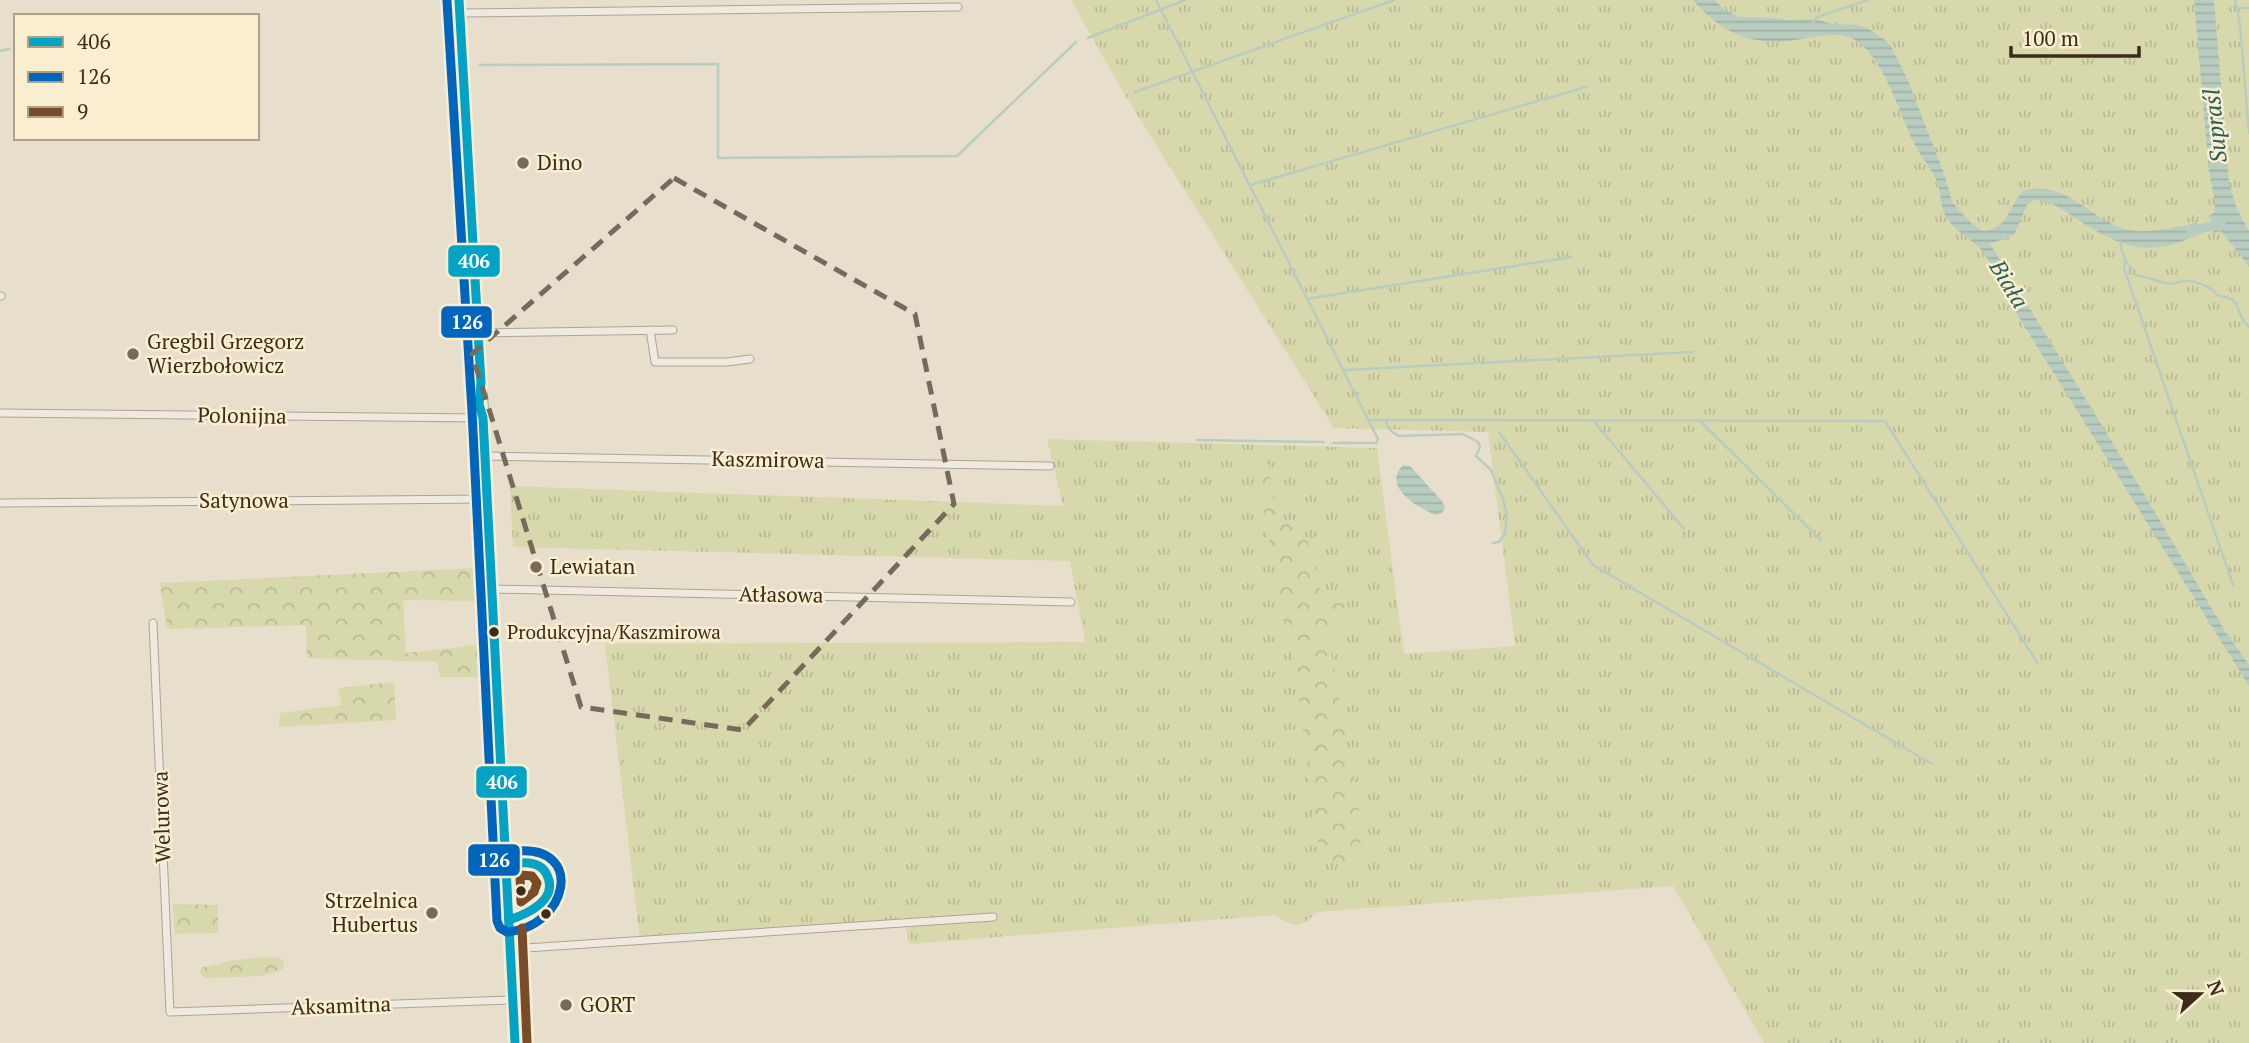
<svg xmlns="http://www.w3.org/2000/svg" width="2249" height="1043" font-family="'PT Serif',serif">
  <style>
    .grass { fill: url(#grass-tufts) }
    .forest { fill: url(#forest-crowns) }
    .water { fill: url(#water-rules) }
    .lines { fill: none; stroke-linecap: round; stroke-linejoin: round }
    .stream { stroke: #b8cdc0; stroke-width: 2.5 }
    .canal { stroke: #b8cdc0; stroke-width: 9 }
    .minor-casing { stroke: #aca495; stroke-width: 9 }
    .tertiary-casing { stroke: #aca495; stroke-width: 10 }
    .minor { stroke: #efeadf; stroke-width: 7 }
    .tertiary { stroke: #efeadf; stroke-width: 8 }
    .bus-1-casing { stroke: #faeed1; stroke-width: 14 }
    .bus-2-casing { stroke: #faeed1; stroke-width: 14 }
    .bus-3-casing { stroke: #faeed1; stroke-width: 14 }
    .bus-1 { stroke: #03a3c5; stroke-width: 9 }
    .bus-2 { stroke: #0065bd; stroke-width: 9 }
    .bus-3 { stroke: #7a4b2a; stroke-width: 9 }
    .marked { fill: none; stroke: #786a5a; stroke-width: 5; stroke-dasharray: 14 9; stroke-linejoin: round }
    .poi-dot { fill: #786a5a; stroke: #faeed1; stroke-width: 2.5 }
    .bus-dot { fill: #3d2b1c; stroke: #faeed1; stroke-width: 2.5 }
    .labels { text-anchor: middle; stroke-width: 5; stroke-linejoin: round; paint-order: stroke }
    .bus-label { font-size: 19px; fill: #3d2b1c; stroke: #faeed1; text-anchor: start }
    .poi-label { font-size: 21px; fill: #3d2b1c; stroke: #faeed1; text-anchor: start }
    .street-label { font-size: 21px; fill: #3d2b1c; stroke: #faeed1 }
    .water-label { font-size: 23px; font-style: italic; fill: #295e5b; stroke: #faeed1 }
    .line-badge { stroke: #faeed1; stroke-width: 2.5 }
    .badge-label { font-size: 19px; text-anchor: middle; font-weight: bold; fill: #fff }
  </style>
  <defs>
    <pattern id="grass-tufts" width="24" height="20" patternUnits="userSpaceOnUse" patternTransform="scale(1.75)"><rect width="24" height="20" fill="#d8d8ad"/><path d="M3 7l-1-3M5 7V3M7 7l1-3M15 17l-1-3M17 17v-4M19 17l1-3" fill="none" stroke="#baba94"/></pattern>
    <pattern id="forest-crowns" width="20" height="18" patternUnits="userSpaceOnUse" patternTransform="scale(1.75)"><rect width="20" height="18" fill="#d8d8ad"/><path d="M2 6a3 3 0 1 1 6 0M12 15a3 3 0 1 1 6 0" fill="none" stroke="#baba94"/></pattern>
    <pattern id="water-rules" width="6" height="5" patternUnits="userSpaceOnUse" patternTransform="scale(1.75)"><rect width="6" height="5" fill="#b8cdc0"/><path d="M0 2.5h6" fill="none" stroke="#9fb0a4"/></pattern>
  </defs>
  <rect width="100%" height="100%" fill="#e7dfcc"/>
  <path class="grass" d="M1071,0h1178v1043h-485l-91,-157 -356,26c-17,17 -23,16 -43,3l-365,29 -4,-21 -265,18 -35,-297 480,-2 -15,-81 -557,-14 -3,-61 553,20 -16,-67 330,9 27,206 111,-8 -27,-214 -154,-4 -208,-331z"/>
  <g class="forest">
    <path d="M1260,460l9,5 6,46 33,31 14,54 22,8 2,16 -19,9 36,205 -9,29h-24l-12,-20 -24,-180 -39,-192z"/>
    <path d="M478,568l1,33 -76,-1 3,53 77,-9 3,33h-46l-3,-15 -130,-4 -1,-33 -139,4 -7,-46z"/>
    <path d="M394,682l2,38 -117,7 1,-14 62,-8 -4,-17z"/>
    <path d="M173,904l45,1v28l-43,1z"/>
    <path d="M262,957l18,1 4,3 -1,8 -22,7 -57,2 -4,-7 1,-3 33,-8z"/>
  </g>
  <g class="water">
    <path d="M1693,0h22l8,9 16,8 36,1 12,2 26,-1 21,5 24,1 11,4 15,10 7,7 15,30 39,100 7,26 20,22 11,7c26,-3 25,-24 40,-40 43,-11 61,23 98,37 23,8 53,-1 76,-5l4,10c-51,26 -78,15 -123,-13 -15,-10 -25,-19 -44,-20l-7,5 -13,30 -24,9 156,253 79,134 24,34v21l-236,-378c-10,-18 -18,-39 -30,-56 -11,-14 -29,-20 -38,-37 -5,-11 -4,-24 -9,-36 -6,-13 -16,-23 -22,-36 -14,-28 -33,-96 -66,-106 -17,-5 -36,0 -52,3 -43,7 -75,-7 -103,-40z"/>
    <path d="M2194,0h20l15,183 8,26 12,22v36l-26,-34 -4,-2 -5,2 -5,-17 6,-4v-11l-6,-30z"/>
    <path d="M1403,465l7,1 32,35 3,6 -2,5 -7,3c-18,-7 -55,-28 -33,-50z"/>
  </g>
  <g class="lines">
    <g class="stream">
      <path d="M1156,0l222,439 -2,4h-43"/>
      <path d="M2235,0l5,25 9,108"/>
      <path d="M2236,8h13"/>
      <path d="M1813,22l4,-5 51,-17"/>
      <path d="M1088,38l97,-38"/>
      <path d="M0,51l9,-2"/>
      <path d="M480,65l238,-1v94l239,-2 119,-114"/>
      <path d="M1135,92l259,-92"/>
      <path d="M1250,185l336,-98"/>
      <path d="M2120,241c1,13 8,25 17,35 12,0 22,7 33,8 3,0 9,-2 12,-3 12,-1 28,4 35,14 30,5 14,15 32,32"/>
      <path d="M2125,258l-1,10 109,317"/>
      <path d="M1306,299l265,-42"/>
      <path d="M1344,370l349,-18"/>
      <path d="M1369,420l516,1 153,243"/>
      <path d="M1386,420c1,9 6,13 13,16l64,-2 15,8 2,5 -4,9 15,14 12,29 4,16 -2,18 -6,9 -6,1"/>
      <path d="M1593,420l91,109"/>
      <path d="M1701,422l120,118"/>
      <path d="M1499,432l94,133 339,199"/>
      <path d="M1197,440l127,2"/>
    </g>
    <path class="canal" d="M2190,231l31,-7"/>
    <defs>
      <g id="minor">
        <path d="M460,13l498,-6"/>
        <path d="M0,296h1"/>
        <path d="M650,330l5,32h72l23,-3"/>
        <path d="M478,333l195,-3"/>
        <path d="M0,413l483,5"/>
        <path d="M485,456l565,10"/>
        <path d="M0,503l487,-4"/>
        <path d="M492,589l579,13"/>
        <path d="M153,623l17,389 343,-12"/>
        <path d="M511,949l482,-32"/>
      </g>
      <g id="tertiary">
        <path d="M459,0l22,383 -2,21 3,8"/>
        <path d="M481,383c5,24 3,48 4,73l30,587"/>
      </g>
    </defs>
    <use href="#minor" class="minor-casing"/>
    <use href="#tertiary" class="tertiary-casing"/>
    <use href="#minor" class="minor"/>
    <use href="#tertiary" class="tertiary"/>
    <defs>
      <g id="bus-1">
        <path d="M459,0l22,383 -2,21 4,14 32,625"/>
        <path d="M507,864c7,0 15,-2 22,-1 8,1 15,5 18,12 12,25 -20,39 -38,45"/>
      </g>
      <path id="bus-2" d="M447,1l25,410 25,510 3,7 7,4c61,-5 78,-86 11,-81"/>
      <g id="bus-3">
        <path d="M520,875l12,1 5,7 -3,9 -13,10z"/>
        <path d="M522,928l5,114"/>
      </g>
    </defs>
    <use href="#bus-1" class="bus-1-casing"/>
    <use href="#bus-2" class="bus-2-casing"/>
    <use href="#bus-3" class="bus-3-casing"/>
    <use href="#bus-1" class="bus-1"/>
    <use href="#bus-2" class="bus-2"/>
    <use href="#bus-3" class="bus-3"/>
  </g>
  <path class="marked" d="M674,178l241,136 39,190 -211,226 -162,-23 -109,-353z"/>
  <g class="poi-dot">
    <circle cx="523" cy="163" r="7"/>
    <circle cx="133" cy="354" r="7"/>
    <circle cx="536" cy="567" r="7"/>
    <circle cx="432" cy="913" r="7"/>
    <circle cx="566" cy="1005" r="7"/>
  </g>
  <g class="bus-dot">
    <circle cx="494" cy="632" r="6"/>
    <circle cx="521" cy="891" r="6"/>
    <circle cx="546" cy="914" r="6"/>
  </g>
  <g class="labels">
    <g class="bus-label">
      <text x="507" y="639">Produkcyjna/Kaszmirowa</text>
    </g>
    <g class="poi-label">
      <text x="537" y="170">Dino</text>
      <text x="147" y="349">Gregbil Grzegorz<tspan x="147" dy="24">Wierzbołowicz</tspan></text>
      <text x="550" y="574">Lewiatan</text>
      <text x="418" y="908" text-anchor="end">Strzelnica<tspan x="418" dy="24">Hubertus</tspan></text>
      <text x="580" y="1012">GORT</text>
    </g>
    <g class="street-label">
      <text transform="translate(242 416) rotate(1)" y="7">Polonijna</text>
      <text transform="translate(768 460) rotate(1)" y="7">Kaszmirowa</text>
      <text x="244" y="508">Satynowa</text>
      <text transform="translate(781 595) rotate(1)" y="7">Atłasowa</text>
      <text transform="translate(162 817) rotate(-92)" y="7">Welurowa</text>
      <text transform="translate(341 1006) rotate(-2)" y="7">Aksamitna</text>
    </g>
    <g class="water-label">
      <text transform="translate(2215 126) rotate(-96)" y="8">Supraśl</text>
      <text transform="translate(2009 284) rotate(59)" y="8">Biała</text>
    </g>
  </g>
  <g class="line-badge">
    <rect x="447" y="244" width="54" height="34" rx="7" fill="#03a3c5"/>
    <rect x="440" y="305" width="53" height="34" rx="7" fill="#0065bd"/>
    <rect x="475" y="765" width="53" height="34" rx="7" fill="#03a3c5"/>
    <rect x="467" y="843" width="54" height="34" rx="7" fill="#0065bd"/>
  </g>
  <g class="badge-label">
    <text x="474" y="268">406</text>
    <text x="467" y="329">126</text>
    <text x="502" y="789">406</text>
    <text x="494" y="867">126</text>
  </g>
  <rect x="14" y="14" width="245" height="126" fill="#faeed1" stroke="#aea089" stroke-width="2"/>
  <rect x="28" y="37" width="35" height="10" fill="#03a3c5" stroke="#aea089" stroke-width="2"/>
  <text x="77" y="49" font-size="21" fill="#3d2b1c">406</text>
  <rect x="28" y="72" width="35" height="10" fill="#0065bd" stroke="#aea089" stroke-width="2"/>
  <text x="77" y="84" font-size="21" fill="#3d2b1c">126</text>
  <rect x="28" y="107" width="35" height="10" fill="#7a4b2a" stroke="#aea089" stroke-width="2"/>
  <text x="77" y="119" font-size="21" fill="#3d2b1c">9</text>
  <g transform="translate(2200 994) rotate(69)" stroke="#faeed1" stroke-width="5" paint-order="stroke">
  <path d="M0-5L12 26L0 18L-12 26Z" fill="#3d2b1c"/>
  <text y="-10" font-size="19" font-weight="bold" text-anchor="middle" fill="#3d2b1c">N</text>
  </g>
  <path d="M2011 46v10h128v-10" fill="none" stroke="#3d2b1c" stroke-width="3.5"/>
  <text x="2022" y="46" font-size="21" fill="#3d2b1c" stroke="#faeed1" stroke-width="5" paint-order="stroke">100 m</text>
</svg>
